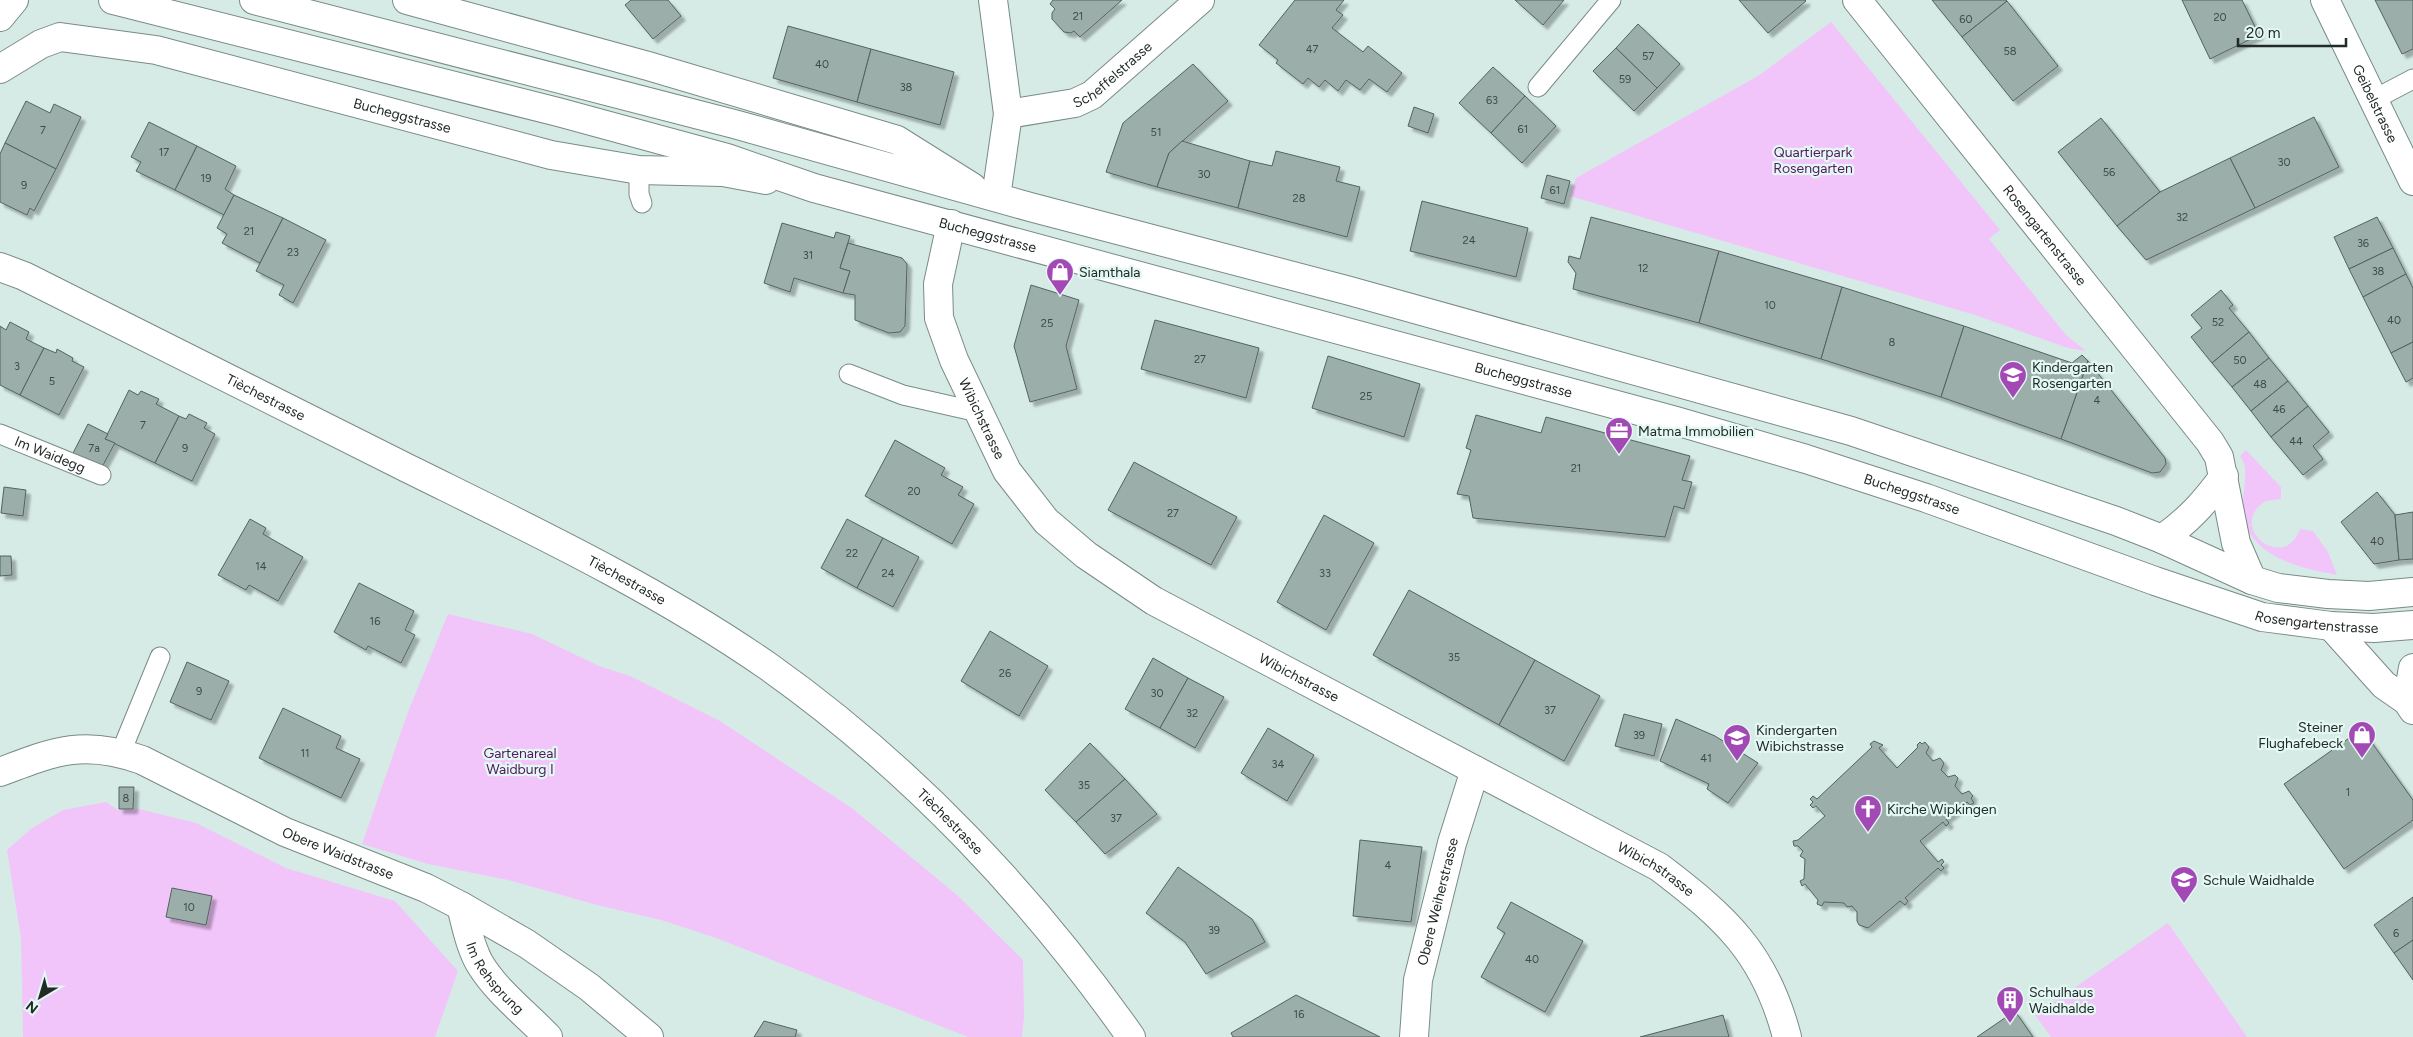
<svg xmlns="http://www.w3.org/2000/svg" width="2413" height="1037" font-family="Figtree,sans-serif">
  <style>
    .green { fill: #f1c5fa }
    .building { fill: #9baea9; stroke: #526360; filter: url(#shadow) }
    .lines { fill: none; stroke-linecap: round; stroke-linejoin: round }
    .lane-casing { stroke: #798b87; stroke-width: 21 }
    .street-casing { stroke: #798b87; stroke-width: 30 }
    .secondary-casing { stroke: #798b87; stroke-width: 30 }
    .primary-casing { stroke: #798b87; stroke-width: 30 }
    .lane { stroke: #fff; stroke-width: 19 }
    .street { stroke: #fff; stroke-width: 28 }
    .secondary { stroke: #fff; stroke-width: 28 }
    .primary { stroke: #fff; stroke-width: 28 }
    .labels { text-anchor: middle; stroke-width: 4.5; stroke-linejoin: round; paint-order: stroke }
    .number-label { font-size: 11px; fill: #404b48 }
    .street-label { font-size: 14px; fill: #222a28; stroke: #e4f8f3 }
    .park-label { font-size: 14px; fill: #52185e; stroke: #e4f8f3 }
    .poi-label { font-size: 14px; fill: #222a28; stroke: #e4f8f3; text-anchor: start }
  </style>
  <defs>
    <filter id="shadow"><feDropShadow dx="4.5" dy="4.5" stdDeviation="1" flood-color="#0004"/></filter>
  </defs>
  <rect width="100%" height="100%" fill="#d7ebe6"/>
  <g class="green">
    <path d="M1831,22l169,208 -11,9 77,96 20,16 -18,-3 -93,-33 -405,-119 6,-18 182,-102z"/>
    <path d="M2246,450l35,37v12l-15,2c-41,25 18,73 34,28l13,2 15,21 9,23c-41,-7 -99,-22 -94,-75 1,-15 6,-32 -3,-44z"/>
    <path d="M448,614l84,20 67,32 31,10 90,45 133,88 104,86 66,65 1,56 -2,21h-54l-252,-99 -55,-18 -64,-15 -89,-25 -80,-16 -66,-20 46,-132z"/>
    <path d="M106,802l12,8 21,-1 57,14 90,45 109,33 63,70 -23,66h-412l-2,-99 -14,-88 25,-22 31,-18z"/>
    <path d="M2168,923l79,114h-196l-16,-22z"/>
  </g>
  <g class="building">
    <path d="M631,0h37l13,16 -28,23 -28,-34z"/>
    <path d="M1053,0h69l-42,37 -6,-6 -3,2 -7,-1 -12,-13v-6l3,-4 -5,-5z"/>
    <path d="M1295,0h49l-8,10 7,5 -11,13 31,24 5,-6 34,27 -15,19 -18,-13 -9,11 -14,-10 -8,11 -13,-11 -6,7 -11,-9 -5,6 -27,-21 2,-3 -19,-15z"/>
    <path d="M1515,0h49l-21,25z"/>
    <path d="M1739,0h66l1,1 -38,32z"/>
    <path d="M1932,0h74l1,1 -45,36z"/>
    <path d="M2182,0h60l17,35 -49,24z"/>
    <path d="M2375,0h38v49l-11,5z"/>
    <path d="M2007,1l51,65 -45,35 -51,-64z"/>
    <path d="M1638,24l42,40 -23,24 -41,-40z"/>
    <path d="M788,26l83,23 -14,53 -84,-24z"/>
    <path d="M1616,48l41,40 -23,23 -41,-40z"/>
    <path d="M871,49l83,23 -14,53 -83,-23z"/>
    <path d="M1193,64l35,37 -59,52 -12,34 -51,-15 17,-49z"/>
    <path d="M1493,67l32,29 -34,37 -32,-30z"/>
    <path d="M1525,96l31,30 -34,37 -31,-30z"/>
    <path d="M26,101l24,12 4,-9 27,13 -25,52 -51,-26z"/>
    <path d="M1414,107l20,7 -6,19 -20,-7z"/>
    <path d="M2314,117l25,50 -84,41 -25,-50z"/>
    <path d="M2101,118l59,74 -43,34 -59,-74z"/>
    <path d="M149,122l48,24 -22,44 -39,-19 5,-9 -10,-5z"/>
    <path d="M1182,141l68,20 -12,47 -81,-21 12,-34z"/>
    <path d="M5,143l51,26 -22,42 -4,-3 -3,7 -27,-13v-48z"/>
    <path d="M197,146l39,20 -11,23 9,6 -10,20 -49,-25z"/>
    <path d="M1276,151l64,16 -4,14 24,6 -13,50 -109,-29 12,-47 22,5z"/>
    <path d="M2230,158l25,50 -109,52 -29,-34 43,-34z"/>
    <path d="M1547,175l23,6 -6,23 -23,-6z"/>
    <path d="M234,195l49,23 -23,45 -38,-20 5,-9 -10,-6z"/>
    <path d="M1422,201l106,27 -12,49 -106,-26z"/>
    <path d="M1591,217l128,34 -20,72 -126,-34 3,-16 -8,-11 1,-6 11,3z"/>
    <path d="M2377,217l16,31 -44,21 -15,-32z"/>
    <path d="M283,218l43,22 -33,63 -14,-8 5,-10 -28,-14z"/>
    <path d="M782,223l52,15 2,-6 14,4 -10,32 10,3 -7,22 -49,-15 -4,14 -26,-9z"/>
    <path d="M848,243l54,15 5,6 -2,62 -5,6 -11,1 -34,-13v-25l-12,-2 7,-22 -10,-3z"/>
    <path d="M2393,248l13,26 -43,23 -14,-28z"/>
    <path d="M1719,251l123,36 -21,72 -122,-36z"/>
    <path d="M2406,274l7,14v54l-22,11 -28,-56z"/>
    <path d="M1031,285l48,15 -13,46 11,43 -47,13 -16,-56z"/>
    <path d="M1842,287l122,39 -23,71 -120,-38z"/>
    <path d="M2221,290l12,15 -4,3 20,24 -37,31 -21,-26 11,-9 -11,-13z"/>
    <path d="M1155,320l104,28 -13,50 -105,-29z"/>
    <path d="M10,322l19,10 -3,7 18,9 -24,47 -20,-10v-59l6,4z"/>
    <path d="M1964,326l108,37 10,-8 6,6 -27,78 -120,-42z"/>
    <path d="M2249,332l20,26 -37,29 -20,-24z"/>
    <path d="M2413,342v36l-7,4 -15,-29z"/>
    <path d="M44,348l12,5 1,-4 16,9 -1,3 12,6 -25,48 -39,-20z"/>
    <path d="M1328,356l92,28 -16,53 -92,-29z"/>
    <path d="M2269,358l19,23 -37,30 -19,-24z"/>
    <path d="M2088,361l77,97 1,6 -6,8 -8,1 -91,-34z"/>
    <path d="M2288,381l20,25 -37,31 -20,-26z"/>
    <path d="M129,390l9,5 3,-4 18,8 -3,5 23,12 -24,47 -50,-24z"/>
    <path d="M2308,406l21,26 -16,14 10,13 -20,16 -32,-38z"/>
    <path d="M189,414l18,9 -3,5 11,6 -23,47 -37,-18 24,-47 7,3z"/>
    <path d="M1476,415l65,18 5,-16 144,39 -8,24 10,2 -8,27 -10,-3 -9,31 -192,-19 -4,-22 -12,-2 14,-44 -5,-2z"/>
    <path d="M88,424l20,10 -3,5 10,4 -13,24 -29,-14z"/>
    <path d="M895,440l50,28 -4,7 22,12 -5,8 16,9 -22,40 -87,-48z"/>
    <path d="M1134,462l103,55 -26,48 -103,-55z"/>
    <path d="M4,487l22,3 -3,26 -22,-3z"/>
    <path d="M2377,492l18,23 4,45 -25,4 -33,-42z"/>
    <path d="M2413,512v47l-14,1 -4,-45z"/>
    <path d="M1324,515l50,28 -48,87 -49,-28z"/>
    <path d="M250,519l16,9 -3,6 40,23 -25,44 -29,-16 -3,5 -28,-15z"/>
    <path d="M847,519l36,19 -26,50 -36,-20z"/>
    <path d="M883,538l36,19 -26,50 -36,-19z"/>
    <path d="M0,556h11l1,19 -12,1z"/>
    <path d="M359,583l55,28 -9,19 10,5 -14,28 -33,-17 -2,4 -32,-18z"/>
    <path d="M1409,590l126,70 -36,65 -126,-70z"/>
    <path d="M990,631l58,35 -29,50 -58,-35z"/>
    <path d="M1153,658l35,20 -28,50 -35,-19z"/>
    <path d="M1535,660l65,36 -36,65 -65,-36z"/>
    <path d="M187,662l42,19 -18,39 -41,-18z"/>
    <path d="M1188,678l36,19 -29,51 -35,-20z"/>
    <path d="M283,708l58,28 -5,12 24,11 -19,39 -82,-40z"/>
    <path d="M1624,714l38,10 -8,32 -39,-10z"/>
    <path d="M1676,719l39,17 43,27 -30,40 -21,-14 2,-5 -49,-23z"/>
    <path d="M1268,728l46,27 -27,46 -46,-28z"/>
    <path d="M2362,729l51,71v20l-69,49 -60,-85z"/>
    <path d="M1874,741l9,4 -4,3 18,20 21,-21 -1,-2 3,-3 2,2 3,-2 4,5 -3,6 7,8 7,-3 4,5 -3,7 7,7 7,-2 3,3 -3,8 7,8 7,-3 4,5 -2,2 3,5 -4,2 -3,-3 -21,17 3,4 -3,3 -3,-4 -23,19 18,21 4,-3 2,3 -3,3 3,3 -3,3 -3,-3 -33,30 3,3 -3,4 -5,-4 -32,27 -9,-3 -2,-4v-9l-5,-6 -5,1 -3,-4 -20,-1 -2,4 -5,-2 1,-4 -13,-16 -3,2 -2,-5 4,-2 1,-20 -5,-3 3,-5 -5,-5h-4l-1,-5 5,-1 27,-24 -9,-10 -3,2 -3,-3 3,-3 -3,-3 3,-3 4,3 55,-52 -2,-3z"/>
    <path d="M1090,743l35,36 -49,43 -31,-32z"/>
    <path d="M1125,779l32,35 -52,40 -29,-32z"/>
    <path d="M119,787h15l-1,22h-14z"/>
    <path d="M1360,840l62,7 -11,75 -58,-6z"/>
    <path d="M1178,867l74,52 13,23 -59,32 -21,-32 -39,-29z"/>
    <path d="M172,888l40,8 -6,29 -40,-8z"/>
    <path d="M2413,897v43l-19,13 -20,-28z"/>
    <path d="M1511,902l72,39 -38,71 -64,-35 24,-44 -8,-5z"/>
    <path d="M2413,940v40l-19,-27z"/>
    <path d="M1296,995l84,42h-147l-2,-4z"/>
    <path d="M2015,1011l18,26h-56z"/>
    <path d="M1723,1015l6,22h-89z"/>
    <path d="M764,1021l33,9 -2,7h-41z"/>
  </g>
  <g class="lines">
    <defs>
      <g id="lane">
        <path d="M1538,87l73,-87"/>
        <path d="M2373,100l40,-21"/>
        <path d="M639,170v24l3,9"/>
        <path d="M849,374l54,21 75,17"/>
        <path id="s1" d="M0,434l101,41"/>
        <path d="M121,752l39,-95"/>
      </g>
      <g id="street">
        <path d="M993,0l15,114 -12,83"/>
        <path id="s2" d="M1857,0l353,442 9,15 17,86 16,37"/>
        <path id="s3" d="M2325,0l88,181"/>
        <path id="s4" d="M1008,114l67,-11 17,-8 108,-95"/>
        <path id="s5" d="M951,224l-13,60 1,34 15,42 53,111 39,50 40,34 68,46 505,266c67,51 106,86 128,170"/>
        <path d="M2162,539c27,-19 43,-37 62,-63"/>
        <path d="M2331,626l53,59 23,16 6,9"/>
        <path d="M2407,701l6,-33"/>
        <path id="s6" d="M0,772c55,-21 84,-33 142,-12l143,72 141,56 35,18 66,38 62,43 60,50"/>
        <path id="s7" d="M461,906c5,19 9,41 19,58 17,28 46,50 68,73"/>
        <path id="s8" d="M1414,1037l4,-57 34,-137 23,-73"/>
      </g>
      <g id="secondary">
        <path d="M407,0l241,66 249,74 75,47"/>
        <path d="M0,17l14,-17"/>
        <path id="s9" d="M0,69l41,-25 19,-7 96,13 395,105 88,15 84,2 43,8"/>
        <path id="s10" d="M0,267l24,9c127,63 253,127 379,190 125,62 251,121 366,201 141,100 263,229 362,370"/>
      </g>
      <g id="primary">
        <path id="s11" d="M113,0l445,112 169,46 87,30 862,233 130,38 120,39 229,83 107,36 69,9 43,2 39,-3"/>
        <path d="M254,0l480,124 296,83 320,84 501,140 265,90 46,18 90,41 26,8 50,6 41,2 44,-4"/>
      </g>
    </defs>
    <use href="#lane" class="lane-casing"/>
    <use href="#street" class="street-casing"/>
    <use href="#secondary" class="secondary-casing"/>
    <use href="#primary" class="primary-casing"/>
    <use href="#lane" class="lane"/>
    <use href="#street" class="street"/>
    <use href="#secondary" class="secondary"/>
    <use href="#primary" class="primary"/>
  </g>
  <defs>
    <symbol id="shop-pin" viewBox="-11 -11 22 30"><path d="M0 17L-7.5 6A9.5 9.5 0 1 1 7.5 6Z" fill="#a349b5" stroke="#e4f8f3"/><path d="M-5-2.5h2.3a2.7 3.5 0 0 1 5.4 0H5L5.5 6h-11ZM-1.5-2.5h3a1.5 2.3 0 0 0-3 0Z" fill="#fff"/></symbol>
    <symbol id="school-pin" viewBox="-11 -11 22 30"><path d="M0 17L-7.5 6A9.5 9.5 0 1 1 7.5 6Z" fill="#a349b5" stroke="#e4f8f3"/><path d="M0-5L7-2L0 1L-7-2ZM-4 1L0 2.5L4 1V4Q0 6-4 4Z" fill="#fff"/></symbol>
    <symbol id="office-pin" viewBox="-11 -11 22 30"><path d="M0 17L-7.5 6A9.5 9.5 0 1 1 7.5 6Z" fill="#a349b5" stroke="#e4f8f3"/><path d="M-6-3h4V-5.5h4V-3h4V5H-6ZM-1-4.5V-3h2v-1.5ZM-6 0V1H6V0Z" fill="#fff"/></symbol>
    <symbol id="church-pin" viewBox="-11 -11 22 30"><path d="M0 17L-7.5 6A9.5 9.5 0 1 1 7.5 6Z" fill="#a349b5" stroke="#e4f8f3"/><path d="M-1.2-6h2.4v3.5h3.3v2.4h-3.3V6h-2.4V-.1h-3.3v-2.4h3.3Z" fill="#fff"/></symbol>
    <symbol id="building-pin" viewBox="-11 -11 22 30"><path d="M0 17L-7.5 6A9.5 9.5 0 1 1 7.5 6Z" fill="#a349b5" stroke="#e4f8f3"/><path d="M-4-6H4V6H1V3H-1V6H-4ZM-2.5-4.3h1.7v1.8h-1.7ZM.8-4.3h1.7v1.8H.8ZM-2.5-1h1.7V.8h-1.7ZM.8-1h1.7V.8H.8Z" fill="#fff"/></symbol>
  </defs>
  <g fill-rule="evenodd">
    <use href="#shop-pin" x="1044" y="256" width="32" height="43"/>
    <use href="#school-pin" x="1997" y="359" width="32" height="43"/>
    <use href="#office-pin" x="1603" y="415" width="32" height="43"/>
    <use href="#shop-pin" x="2346" y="719" width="32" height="43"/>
    <use href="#school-pin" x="1721" y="722" width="32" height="43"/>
    <use href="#church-pin" x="1852" y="793" width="32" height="43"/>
    <use href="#school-pin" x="2168" y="864" width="32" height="43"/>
    <use href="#building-pin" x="1994" y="984" width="32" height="43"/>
  </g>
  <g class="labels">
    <g class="number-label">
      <text x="1078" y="20">21</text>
      <text x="2220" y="21">20</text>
      <text x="1966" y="23">60</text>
      <text x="1312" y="53">47</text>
      <text x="2010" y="55">58</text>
      <text x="1648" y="60">57</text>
      <text x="822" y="68">40</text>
      <text x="1625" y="83">59</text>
      <text x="906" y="91">38</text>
      <text x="1492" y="104">63</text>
      <text x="1523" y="133">61</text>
      <text x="43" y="134">7</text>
      <text x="1156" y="136">51</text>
      <text x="164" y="156">17</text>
      <text x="2284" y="166">30</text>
      <text x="2109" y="176">56</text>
      <text x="1204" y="178">30</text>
      <text x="206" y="182">19</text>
      <text x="24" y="189">9</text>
      <text x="1555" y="194">61</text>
      <text x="1299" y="202">28</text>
      <text x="2182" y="221">32</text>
      <text x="249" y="235">21</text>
      <text x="1469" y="244">24</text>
      <text x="2363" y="247">36</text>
      <text x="293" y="256">23</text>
      <text x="808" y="259">31</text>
      <text x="1643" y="272">12</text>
      <text x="2378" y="275">38</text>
      <text x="1770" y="309">10</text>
      <text x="2394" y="324">40</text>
      <text x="2218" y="326">52</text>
      <text x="1047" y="327">25</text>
      <text x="1892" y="346">8</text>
      <text x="1200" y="363">27</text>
      <text x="2240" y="364">50</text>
      <text x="17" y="370">3</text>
      <text x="52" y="385">5</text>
      <text x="2260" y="388">48</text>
      <text x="1366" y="400">25</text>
      <text x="2097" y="404">4</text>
      <text x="2279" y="413">46</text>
      <text x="143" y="429">7</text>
      <text x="2296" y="445">44</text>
      <text x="94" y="452">7a</text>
      <text x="185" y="452">9</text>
      <text x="1576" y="472">21</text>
      <text x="914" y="495">20</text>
      <text x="1173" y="517">27</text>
      <text x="2377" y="545">40</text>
      <text x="852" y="557">22</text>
      <text x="261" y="570">14</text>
      <text x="888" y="577">24</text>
      <text x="1325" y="577">33</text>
      <text x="375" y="625">16</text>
      <text x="1454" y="661">35</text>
      <text x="1005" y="677">26</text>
      <text x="199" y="695">9</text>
      <text x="1157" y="697">30</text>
      <text x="1550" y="714">37</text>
      <text x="1192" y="717">32</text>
      <text x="1639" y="739">39</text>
      <text x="305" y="757">11</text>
      <text x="1706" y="762">41</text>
      <text x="1278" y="768">34</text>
      <text x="1084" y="789">35</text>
      <text x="2348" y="796">1</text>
      <text x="126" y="802">8</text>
      <text x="1116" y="822">37</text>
      <text x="1388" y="869">4</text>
      <text x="189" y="911">10</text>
      <text x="1214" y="934">39</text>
      <text x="2396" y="937">6</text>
      <text x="1532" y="963">40</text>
      <text x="1299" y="1018">16</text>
    </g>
    <g class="street-label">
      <text dy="5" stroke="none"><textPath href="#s4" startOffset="115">Scheffelstrasse</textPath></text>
      <text dy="5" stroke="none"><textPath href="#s3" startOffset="115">Geibelstrasse</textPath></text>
      <text dy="5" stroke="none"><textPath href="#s9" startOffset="420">Bucheggstrasse</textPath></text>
      <text dy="5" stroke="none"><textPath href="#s11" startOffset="906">Bucheggstrasse</textPath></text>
      <text dy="5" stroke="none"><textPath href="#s2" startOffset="301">Rosengartenstrasse</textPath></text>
      <text dy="5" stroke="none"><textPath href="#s11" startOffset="1461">Bucheggstrasse</textPath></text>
      <text dy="5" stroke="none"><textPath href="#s10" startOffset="296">Tièchestrasse</textPath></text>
      <text dy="5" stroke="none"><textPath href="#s5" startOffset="205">Wibichstrasse</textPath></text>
      <text dy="5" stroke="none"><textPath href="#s1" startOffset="54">Im Waidegg</textPath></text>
      <text dy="5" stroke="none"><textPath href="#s11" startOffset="1866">Bucheggstrasse</textPath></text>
      <text dy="5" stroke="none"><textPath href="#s10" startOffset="701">Tièchestrasse</textPath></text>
      <text dy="5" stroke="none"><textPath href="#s11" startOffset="2292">Rosengartenstrasse</textPath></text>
      <text dy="5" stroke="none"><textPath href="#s5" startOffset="625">Wibichstrasse</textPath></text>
      <text dy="5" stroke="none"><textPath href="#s10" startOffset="1106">Tièchestrasse</textPath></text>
      <text dy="5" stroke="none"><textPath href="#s6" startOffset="364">Obere Waidstrasse</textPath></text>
      <text dy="5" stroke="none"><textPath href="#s5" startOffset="1030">Wibichstrasse</textPath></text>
      <text dy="5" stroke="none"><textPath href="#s8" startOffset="138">Obere Weiherstrasse</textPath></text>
      <text dy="5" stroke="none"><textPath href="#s7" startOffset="81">Im Rehsprung</textPath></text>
    </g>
    <g class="park-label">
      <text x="1813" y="157">Quartierpark<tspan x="1813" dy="16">Rosengarten</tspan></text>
      <text x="520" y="758">Gartenareal<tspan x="520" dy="16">Waidburg I</tspan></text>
    </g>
    <g class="poi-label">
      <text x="1079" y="277">Siamthala</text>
      <text x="2032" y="372">Kindergarten<tspan x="2032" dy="16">Rosengarten</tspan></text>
      <text x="1638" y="436">Matma Immobilien</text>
      <text x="2343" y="732" text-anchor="end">Steiner<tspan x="2343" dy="16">Flughafebeck</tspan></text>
      <text x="1756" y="735">Kindergarten<tspan x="1756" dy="16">Wibichstrasse</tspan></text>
      <text x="1887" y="814">Kirche Wipkingen</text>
      <text x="2203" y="885">Schule Waidhalde</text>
      <text x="2029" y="997">Schulhaus<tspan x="2029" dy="16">Waidhalde</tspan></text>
    </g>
  </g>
  <g transform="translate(40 997) rotate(218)" stroke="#e4f8f3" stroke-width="4" paint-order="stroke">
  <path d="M0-4L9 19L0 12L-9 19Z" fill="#222a28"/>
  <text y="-8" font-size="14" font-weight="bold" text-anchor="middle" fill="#222a28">N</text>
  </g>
  <path d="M2238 38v8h108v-8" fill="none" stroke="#222a28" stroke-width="2.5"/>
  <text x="2246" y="38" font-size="15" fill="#222a28" stroke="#e4f8f3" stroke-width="4" paint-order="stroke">20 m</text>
</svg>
